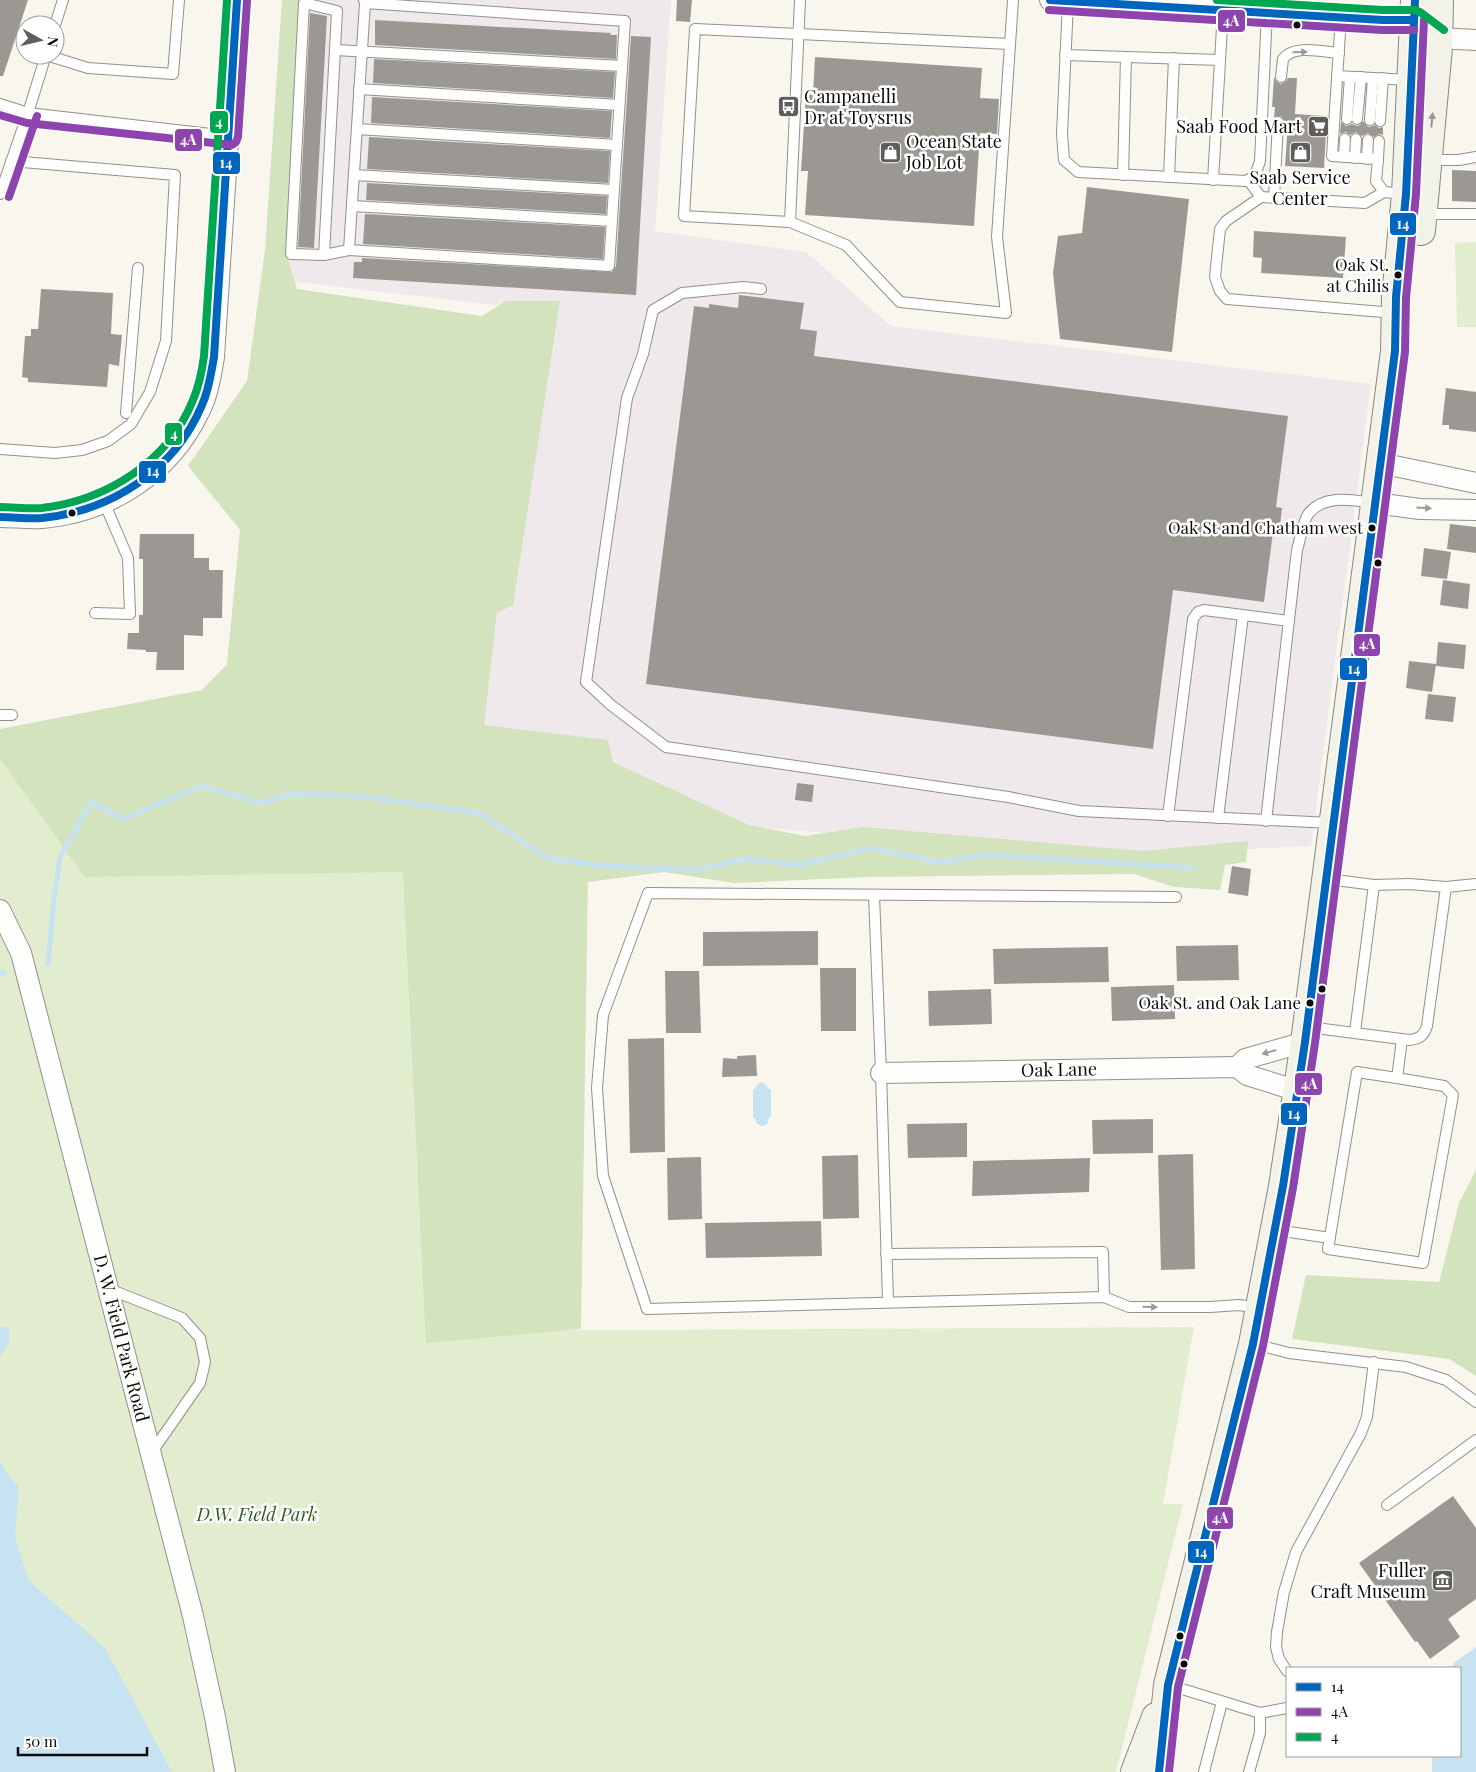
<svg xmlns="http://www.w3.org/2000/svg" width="1476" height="1772" font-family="'Playfair Display',serif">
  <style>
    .industrial { fill: #f0e9eb }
    .green { fill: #e2edcf }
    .forest { fill: #d2e3be }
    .water { fill: #c7e3f1 }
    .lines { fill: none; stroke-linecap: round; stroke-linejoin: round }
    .stream { stroke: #c7e3f1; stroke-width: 5 }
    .building { fill: #9b9894 }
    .lane-casing { stroke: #92908d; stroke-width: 12 }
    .street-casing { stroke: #92908d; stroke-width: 22 }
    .secondary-casing { stroke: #888783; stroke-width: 30 }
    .lane { stroke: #fefefc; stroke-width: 10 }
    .street { stroke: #fefefc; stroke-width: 20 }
    .secondary { stroke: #f3f2e8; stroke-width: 28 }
    .bus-1-casing { stroke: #fff; stroke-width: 11 }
    .bus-2-casing { stroke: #fff; stroke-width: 11 }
    .bus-3-casing { stroke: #fff; stroke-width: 11 }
    .bus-1 { stroke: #0065bd; stroke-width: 8 }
    .bus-2 { stroke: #8e44ad; stroke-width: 8 }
    .bus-3 { stroke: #00a651; stroke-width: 8 }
    .oneway { fill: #9c9c9b }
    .oneway2 { fill: #96958f }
    .bus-dot { fill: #0a0a0a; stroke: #fff; stroke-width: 2 }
    .labels { text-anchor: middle; stroke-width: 5; stroke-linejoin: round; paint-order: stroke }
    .bus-label { font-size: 17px; fill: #0a0a0a; stroke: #fff; text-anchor: end }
    .poi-label { font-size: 18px; fill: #0a0a0a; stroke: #fff; text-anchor: start }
    .street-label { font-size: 18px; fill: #0a0a0a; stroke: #fff }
    .park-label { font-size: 18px; font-style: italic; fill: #2e5d20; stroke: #fff }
    .line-badge { stroke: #fff; stroke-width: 2 }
    .badge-label { font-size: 14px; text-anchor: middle; font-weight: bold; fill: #fff }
  </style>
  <rect width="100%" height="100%" fill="#f9f6ee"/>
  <path class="industrial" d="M298,0h373l-16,231 151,21 85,74 480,58 -60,462 -169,8 -413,-28 -250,-93 66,-422 -274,-32z"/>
  <g class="green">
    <path d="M1476,242v85h-19l-2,-84z"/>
    <path d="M0,737l414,124 21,470 759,-4 -31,177h20l-67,268h-1116z"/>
  </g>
  <g class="forest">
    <path d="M282,0h21l-16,256 10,33 185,27 24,-15h54l-47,304 -16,8 -13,112 124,15 5,22 136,63 56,11 58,-9 280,24 105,-10 -2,21 -21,3 -5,25 -46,-3 -40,-13 -268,3 -132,6 -70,-11 -76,10 -7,447 -155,14 -23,-471 -318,5 -85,-118v-30l202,-39 25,-26 13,-134 -52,-64 59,-85 18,-131z"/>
    <path d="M1476,1170v206l-27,-17 -157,-20 14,-64 133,7 20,-79z"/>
  </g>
  <g class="water">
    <path d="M763,1082l6,7h2v28l-2,1 -2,6 -5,2 -5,-2 -2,-6h-2v-29h2l3,-5z"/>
    <path d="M0,1327h9v15l-9,14z"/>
    <path d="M0,1461l6,11 13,15 -4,50 14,44 76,67 67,124h-171l-1,-2z"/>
    <path d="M1476,1647v125h-44v-16h28v-88h-9l3,-5z"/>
  </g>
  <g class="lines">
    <g class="stream">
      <path d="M48,964l6,-65 6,-42 31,-55 32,17 78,-33 59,17 34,-9 65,2 120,17 68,45 56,8 94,4 48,-11 55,6 71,-17 67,14 50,-7 207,13"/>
      <path d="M0,973h4"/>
    </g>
  </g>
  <g class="building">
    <path d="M0,0h28l-25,76h-3z"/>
    <path d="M677,0h15l-2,22 -14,-1z"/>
    <path d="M310,13l17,3 -13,232 -16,-1z"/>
    <path d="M375,20l236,13 -1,2h7l-1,24 -241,-14z"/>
    <path d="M631,36l20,1 -15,258 -283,-17 1,-16h8v-4l250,14 4,-6z"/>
    <path d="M815,57l167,11 -2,30 19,1 -2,35 -17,-1 -6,93 -169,-11 3,-44h-7l5,-77 7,1z"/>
    <path d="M374,59l241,13 -2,26 -240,-15z"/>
    <path d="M1274,77l3,5 4,2 5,-3 2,-3h9l-2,36 32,2 -3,52 -39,-2 3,-43 -3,-1 -4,-6 -7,1 1,-10h-3z"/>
    <path d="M372,97l240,14 -2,27 -239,-15z"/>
    <path d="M1363,121l3,4 3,2 6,-2 4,3 4,-1v8l-4,-1 -5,3 -6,-4 -6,3 -6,-4 -6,3 -4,-3 -6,2 1,-12 5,4 6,-2 5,2 3,-1z"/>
    <path d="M369,137l241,14 -2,32 -241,-14z"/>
    <path d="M1452,170l24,1v31l-24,-1z"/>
    <path d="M367,183l240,13 -1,18 -240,-14z"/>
    <path d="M1087,187l102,12 -17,153 -112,-13 -7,-66 5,-37 24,-3z"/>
    <path d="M365,214l240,13 -2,32 -240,-15z"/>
    <path d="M1254,231l92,6 -3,41 -82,-5 1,-15 -9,-1z"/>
    <path d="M41,289l72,4 -2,41 11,1 -3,31 -10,-2 -2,23 -79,-5v-4l-6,-1 3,-41h6v-7h7z"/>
    <path d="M739,295l65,8 -4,26 17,2 -3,25 474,60 -12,91 6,1 -2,17 -6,-1 -10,78 -91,-12 -20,159 -507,-65 48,-378 15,2v-4l29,4z"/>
    <path d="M1446,388l30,4v40l-27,-3v-4h-7z"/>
    <path d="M1450,524l26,3v26l-29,-4z"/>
    <path d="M140,534h54v24h15v12h14l-1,48h-19v18l-19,-1v35h-28l1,-18h-11v-2l-19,-1 1,-16h11v-18h4v-56h-4z"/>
    <path d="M1424,548l27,4 -4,27 -26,-3z"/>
    <path d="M1443,580l27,4 -2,25 -28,-4z"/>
    <path d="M1438,642l28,3 -2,24 -28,-3z"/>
    <path d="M1409,661l27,3 -4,28 -26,-4z"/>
    <path d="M1428,694l28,3 -3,25 -28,-3z"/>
    <path d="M797,783l17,2 -2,17 -17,-2z"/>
    <path d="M1232,866l19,3 -3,27 -20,-3z"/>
    <path d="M818,931v34l-115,1v-34z"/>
    <path d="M1238,945l1,35 -62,1 -1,-35z"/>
    <path d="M1108,947l1,35 -115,2 -1,-35z"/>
    <path d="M820,968h36v63h-35z"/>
    <path d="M665,971h34l2,62h-35z"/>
    <path d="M1174,985l1,34 -63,2 -1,-34z"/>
    <path d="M991,989l1,35 -63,2 -1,-35z"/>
    <path d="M664,1038l1,114 -35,1 -2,-114z"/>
    <path d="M756,1055l1,21 -35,1 1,-19 14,1v-3z"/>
    <path d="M1153,1119v34l-60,1 -1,-34z"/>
    <path d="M967,1123v34l-59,1 -1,-34z"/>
    <path d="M1193,1154l2,115 -34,1 -3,-115z"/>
    <path d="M858,1155l1,63 -36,1 -1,-63z"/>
    <path d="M701,1157l1,62 -34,1 -1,-62z"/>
    <path d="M1090,1158l-1,34 -117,4 1,-35z"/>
    <path d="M821,1221l1,35 -116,2 -1,-35z"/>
    <path d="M1453,1496l23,32v71l-28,20 12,18 -30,22 -13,-18 -2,1 -56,-79z"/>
  </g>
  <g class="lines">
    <defs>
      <g id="lane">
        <path d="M364,0l1,3 -16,247 260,16 16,-245 -260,-18"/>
        <path d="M800,0l-10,222 56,23 54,57 106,11 -9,-76 16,-237"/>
        <path d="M1068,1l-6,133 2,26 14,12 168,9 9,-5 5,-15 7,-149"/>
        <path d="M304,3l33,8 -13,244 -33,-1z"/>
        <path d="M1341,17l-9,139 46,3 -2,22 8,11"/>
        <path d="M55,25l8,-25"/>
        <path d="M335,50l287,16"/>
        <path d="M1065,55l155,5"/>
        <path d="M1337,76l72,4"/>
        <path d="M1281,77l2,-18c11,-15 40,-7 56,-6"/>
        <path d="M359,89l260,16"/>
        <path d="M0,104l28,9 200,23"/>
        <path d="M1347,119l3,-42"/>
        <path d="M1357,119l4,-42"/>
        <path d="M1370,120l3,-42"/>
        <path d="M1380,121l3,-43"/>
        <path d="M357,129l260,16"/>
        <path d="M1344,157l1,-18"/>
        <path d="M1355,158l1,-19"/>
        <path d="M1367,159l1,-19"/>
        <path d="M1378,159l1,-18"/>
        <path d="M1430,160h29l17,-3"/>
        <path d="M354,175l260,15"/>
        <path d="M1123,175l3,-118"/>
        <path d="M1169,177l5,-119"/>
        <path d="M1213,180l10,-170"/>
        <path d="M1248,180l13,17 104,6 19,-11 22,2"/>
        <path d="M0,194l28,-81 18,-58 42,13 85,6 6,-74"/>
        <path d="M1261,197l-35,24 -6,8 -5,48 5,14 7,8 168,14"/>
        <path d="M1274,198l4,-76"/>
        <path d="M352,206l260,15"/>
        <path d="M1424,214h52"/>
        <path d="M790,222l-106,-6 11,-187 315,15"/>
        <path d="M324,255l25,-5"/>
        <path d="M761,289l-18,-2 -61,6 -29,17 -10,44 -16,44 -41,284 25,23 55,42 342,50 71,14 253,12"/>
        <path d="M126,413l12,-145"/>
        <path d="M0,449l55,4 27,-3 26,-9 23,-17 19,-32 16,-51 9,-166 -164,-14"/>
        <path d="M95,613l35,1 -2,-56 -24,-56"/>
        <path d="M0,715h12"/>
        <path d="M1168,816l25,-197 5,-7 6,-2 85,11"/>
        <path d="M1218,818l25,-203"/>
        <path d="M1266,821l31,-271c3,-9 6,-30 12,-37 16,-19 43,-13 65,-10"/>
        <path d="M1446,887l30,-3"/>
        <path d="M874,895l7,178 7,228"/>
        <path d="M1176,897l-528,-4 -45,122 -6,73 6,88 44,133 457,-12 25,10h81l29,-2 21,3"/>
        <path d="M1308,1027l101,13c10,-1 15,-4 18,-14l19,-139 -37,-3 -35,1 -46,-6"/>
        <path d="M1355,1032l19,-147"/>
        <path d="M1397,1078l47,8 9,9 -30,168 -95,-14 29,-177 40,6 5,-39"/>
        <path d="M1276,1230l54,8"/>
        <path d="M886,1254l217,-2 1,45"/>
        <path d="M109,1289l73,29 18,20 5,24 -5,21 -48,69"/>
        <path d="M1254,1344l35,9 117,14 40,13 30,22"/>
        <path d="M1387,1505l89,-65"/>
        <path d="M1287,1671l-8,-12 -3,-12 1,-15 7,-40 12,-40 65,-119 6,-16 7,-55"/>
        <path d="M1169,1685l91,28 27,-5"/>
        <path d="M1204,1772l18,-70"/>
        <path d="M1249,1772l11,-39v-20"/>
      </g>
      <g id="street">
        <path d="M1050,0l333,20h31"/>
        <path d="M1428,30l10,8 38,2"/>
        <path d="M1380,463l96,20"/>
        <path d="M1375,503l45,6 56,1"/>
        <path d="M0,517c14,0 28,2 42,1 68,-6 128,-45 157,-106 9,-17 12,-37 15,-55l23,-357"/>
        <path id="s1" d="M0,910l21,43 172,663 22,101 10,55"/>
        <path d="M1237,1067l8,-8 60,-17"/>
        <path id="s2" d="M881,1073l356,-6 10,8 51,16"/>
      </g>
      <g id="secondary">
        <path d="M1421,231l17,-183 1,-48"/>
        <path d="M1135,1772l21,-55"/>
        <path d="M1159,1772l9,-87 85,-341 30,-158 22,-144 90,-691 1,-54 10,-103 9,-194"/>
      </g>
    </defs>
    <use href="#lane" class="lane-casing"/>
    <use href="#street" class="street-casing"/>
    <use href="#secondary" class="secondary-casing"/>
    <use href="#lane" class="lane"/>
    <use href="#street" class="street"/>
    <use href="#secondary" class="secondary"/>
    <defs>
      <g id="bus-1">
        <path d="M1050,0l333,20h31"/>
        <path d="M0,517c14,0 28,2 42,1 69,-7 133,-48 160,-113 7,-15 9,-32 12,-48l23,-357"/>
        <path d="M1159,1772l9,-87 85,-341 30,-158 22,-144 90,-691 1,-54 10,-103 9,-194"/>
      </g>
      <g id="bus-2">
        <path d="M1049,10l333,20h32"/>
        <path d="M0,115l27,8 205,22 4,-3 2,-5 9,-136"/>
        <path d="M9,197l28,-81"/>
        <path d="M1169,1772l9,-85 85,-341 30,-158 22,-145 90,-691 1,-54 10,-104 8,-174"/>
      </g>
      <g id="bus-3">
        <path d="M1217,0l166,10h32l5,2 24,18"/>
        <path d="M0,507c14,0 28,2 42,1 65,-8 126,-46 151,-108 6,-14 9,-29 11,-44l23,-356"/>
      </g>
    </defs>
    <use href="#bus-1" class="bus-1-casing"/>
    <use href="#bus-2" class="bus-2-casing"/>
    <use href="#bus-3" class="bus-3-casing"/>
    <use href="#bus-1" class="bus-1"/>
    <use href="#bus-2" class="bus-2"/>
    <use href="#bus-3" class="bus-3"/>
  </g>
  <defs><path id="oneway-solid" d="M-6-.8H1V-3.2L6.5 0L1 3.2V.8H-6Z" transform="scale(1.25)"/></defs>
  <g class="oneway">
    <use href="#oneway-solid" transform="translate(1300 52) rotate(-2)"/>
    <use href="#oneway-solid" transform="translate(1424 508) rotate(3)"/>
    <use href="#oneway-solid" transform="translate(1269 1052) rotate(164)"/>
    <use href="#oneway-solid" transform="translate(1150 1307) rotate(1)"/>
  </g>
  <use class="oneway2" href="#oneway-solid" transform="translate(1432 120) rotate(-85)"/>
  <defs>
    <symbol id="bus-square" viewBox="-11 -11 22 22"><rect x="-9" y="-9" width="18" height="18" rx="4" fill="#5e5d5a" stroke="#fff"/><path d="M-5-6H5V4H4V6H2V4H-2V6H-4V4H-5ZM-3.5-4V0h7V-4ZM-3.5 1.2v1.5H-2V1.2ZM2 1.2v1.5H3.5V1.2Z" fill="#fff"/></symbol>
    <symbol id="supermarket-square" viewBox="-11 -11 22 22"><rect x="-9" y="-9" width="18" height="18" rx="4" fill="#5e5d5a" stroke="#fff"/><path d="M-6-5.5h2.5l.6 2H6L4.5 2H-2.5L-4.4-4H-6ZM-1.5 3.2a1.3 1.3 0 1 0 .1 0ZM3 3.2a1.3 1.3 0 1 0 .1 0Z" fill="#fff"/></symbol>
    <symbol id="shop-square" viewBox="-11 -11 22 22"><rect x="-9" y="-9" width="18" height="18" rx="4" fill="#5e5d5a" stroke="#fff"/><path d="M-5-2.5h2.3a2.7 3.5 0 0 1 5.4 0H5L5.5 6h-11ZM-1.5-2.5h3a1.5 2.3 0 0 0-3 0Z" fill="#fff"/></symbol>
    <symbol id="museum-square" viewBox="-11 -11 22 22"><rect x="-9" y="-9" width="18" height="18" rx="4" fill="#5e5d5a" stroke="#fff"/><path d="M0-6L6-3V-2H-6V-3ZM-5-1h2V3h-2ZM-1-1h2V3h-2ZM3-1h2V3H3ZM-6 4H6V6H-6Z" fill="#fff"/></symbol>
  </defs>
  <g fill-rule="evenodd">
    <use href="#bus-square" x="776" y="94" width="25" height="25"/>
    <use href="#supermarket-square" x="1306" y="114" width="25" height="25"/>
    <use href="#shop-square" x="878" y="140" width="25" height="25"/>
    <use href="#shop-square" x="1288" y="140" width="25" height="25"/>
    <use href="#museum-square" x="1430" y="1568" width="25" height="25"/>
  </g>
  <g class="bus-dot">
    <circle cx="1297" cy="25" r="4.5"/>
    <circle cx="1398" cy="275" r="4.5"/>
    <circle cx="72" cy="513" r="4.5"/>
    <circle cx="1372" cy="528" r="4.5"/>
    <circle cx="1378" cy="563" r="4.5"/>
    <circle cx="1322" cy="989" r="4.5"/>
    <circle cx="1310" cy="1003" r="4.5"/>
    <circle cx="1180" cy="1636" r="4.5"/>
    <circle cx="1184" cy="1664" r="4.5"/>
  </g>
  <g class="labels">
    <g class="bus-label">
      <text x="1389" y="271">Oak St.<tspan x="1389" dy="21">at Chilis</tspan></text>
      <text x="1363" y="534">Oak St and Chatham west</text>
      <text x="1301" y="1009">Oak St. and Oak Lane</text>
    </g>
    <g class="poi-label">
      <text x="804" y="103">Campanelli<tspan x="804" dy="21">Dr at Toysrus</tspan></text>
      <text x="1302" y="133" text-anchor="end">Saab Food Mart</text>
      <text x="906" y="148">Ocean State<tspan x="906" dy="21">Job Lot</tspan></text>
      <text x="1300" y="184" text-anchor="middle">Saab Service<tspan x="1300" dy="21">Center</tspan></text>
      <text x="1426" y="1577" text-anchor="end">Fuller<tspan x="1426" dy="21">Craft Museum</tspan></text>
    </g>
    <g class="street-label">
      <text dy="6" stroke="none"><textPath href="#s2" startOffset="178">Oak Lane</textPath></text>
      <text dy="6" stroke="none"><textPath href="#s1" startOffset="446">D. W. Field Park Road</textPath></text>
    </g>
    <g class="park-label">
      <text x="257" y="1521">D.W. Field Park</text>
    </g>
  </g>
  <g class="line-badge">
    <rect x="1217" y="9" width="29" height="24" rx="5" fill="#8e44ad"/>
    <rect x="209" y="110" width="20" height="24" rx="5" fill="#00a651"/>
    <rect x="174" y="128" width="29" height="24" rx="5" fill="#8e44ad"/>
    <rect x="212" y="151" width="29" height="24" rx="5" fill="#0065bd"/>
    <rect x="1389" y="212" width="28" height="24" rx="5" fill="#0065bd"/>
    <rect x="164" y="422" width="19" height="24" rx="5" fill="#00a651"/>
    <rect x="138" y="460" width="29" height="24" rx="5" fill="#0065bd"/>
    <rect x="1353" y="633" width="28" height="24" rx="5" fill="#8e44ad"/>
    <rect x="1339" y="657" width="29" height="24" rx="5" fill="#0065bd"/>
    <rect x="1294" y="1072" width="29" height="24" rx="5" fill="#8e44ad"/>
    <rect x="1280" y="1102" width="28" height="24" rx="5" fill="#0065bd"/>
    <rect x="1206" y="1506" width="28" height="24" rx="5" fill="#8e44ad"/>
    <rect x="1187" y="1540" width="28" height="24" rx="5" fill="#0065bd"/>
  </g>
  <g class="badge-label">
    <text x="1231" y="26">4A</text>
    <text x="219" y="127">4</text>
    <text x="188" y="145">4A</text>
    <text x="226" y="168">14</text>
    <text x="1403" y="229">14</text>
    <text x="174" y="439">4</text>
    <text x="153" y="476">14</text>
    <text x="1367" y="649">4A</text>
    <text x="1354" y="674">14</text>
    <text x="1309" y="1089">4A</text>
    <text x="1294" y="1119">14</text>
    <text x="1220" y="1523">4A</text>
    <text x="1201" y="1557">14</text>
  </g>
  <rect x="1286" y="1667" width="175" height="90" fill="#ffffff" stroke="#9d9d9d"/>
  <rect x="1296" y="1683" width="25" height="8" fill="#0065bd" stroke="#9d9d9d"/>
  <text x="1331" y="1692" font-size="15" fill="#0a0a0a">14</text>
  <rect x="1296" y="1708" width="25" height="8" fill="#8e44ad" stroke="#9d9d9d"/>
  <text x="1331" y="1717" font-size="15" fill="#0a0a0a">4A</text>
  <rect x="1296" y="1733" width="25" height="8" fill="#00a651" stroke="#9d9d9d"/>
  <text x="1331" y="1742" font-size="15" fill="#0a0a0a">4</text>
  <g transform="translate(40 40) rotate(98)"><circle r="24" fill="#ffffff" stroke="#9d9d9d"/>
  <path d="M0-4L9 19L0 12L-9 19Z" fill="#5e5d5a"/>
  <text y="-8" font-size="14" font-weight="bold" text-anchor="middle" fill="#0a0a0a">N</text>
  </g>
  <path d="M18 1747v8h129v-8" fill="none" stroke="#0a0a0a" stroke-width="2.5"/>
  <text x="25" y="1747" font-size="15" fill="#0a0a0a" stroke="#ffffff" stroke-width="4" paint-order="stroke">50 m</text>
</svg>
